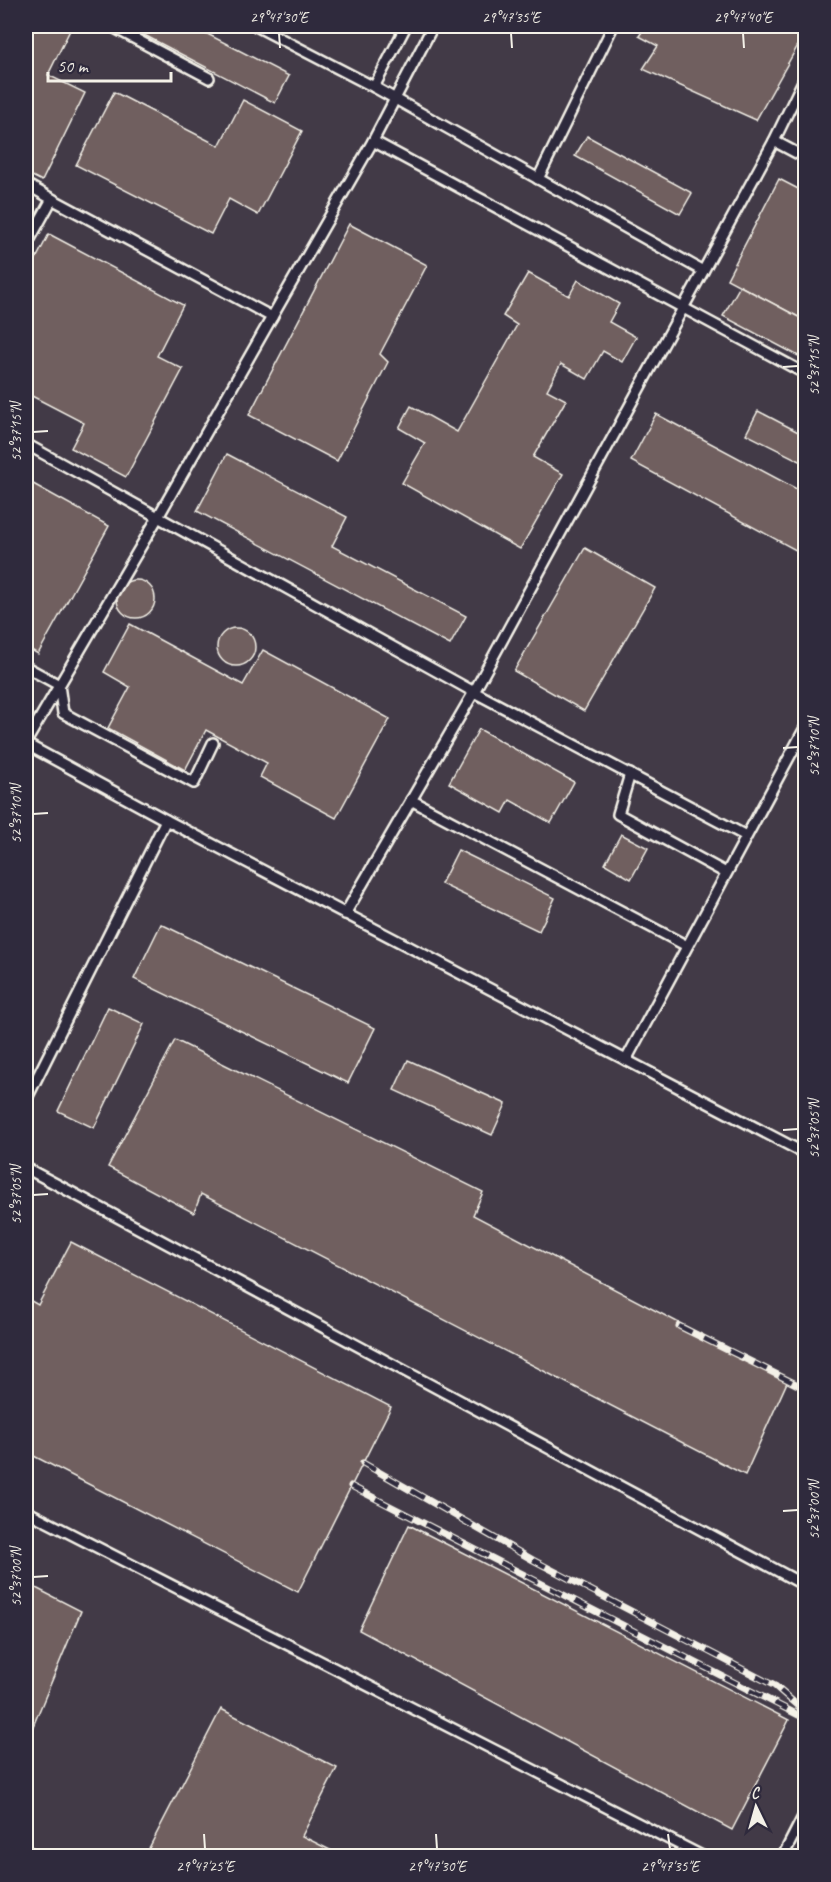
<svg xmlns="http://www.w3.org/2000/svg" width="831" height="1882" font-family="Caveat,sans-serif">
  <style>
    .building { fill: #705e5e; stroke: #f4f1e8; stroke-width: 1.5 }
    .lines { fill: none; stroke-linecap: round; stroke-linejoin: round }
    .service-casing { stroke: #f4f1e8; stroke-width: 14 }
    .service { stroke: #2f2a3d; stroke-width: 9 }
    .rail-casing { stroke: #f4f1e8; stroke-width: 7 }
    .rail { stroke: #2f2a3d; stroke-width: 4.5; stroke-dasharray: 14; stroke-linecap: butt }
    .ticks { fill: none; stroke: #f4f1e8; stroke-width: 2 }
    .neatline { fill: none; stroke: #f4f1e8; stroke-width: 2 }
    .ticks-label { font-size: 15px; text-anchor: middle; fill: #f4f1e8 }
  </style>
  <rect width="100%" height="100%" fill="#423a47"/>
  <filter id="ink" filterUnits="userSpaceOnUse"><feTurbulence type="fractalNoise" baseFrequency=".0167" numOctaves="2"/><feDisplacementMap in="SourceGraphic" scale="12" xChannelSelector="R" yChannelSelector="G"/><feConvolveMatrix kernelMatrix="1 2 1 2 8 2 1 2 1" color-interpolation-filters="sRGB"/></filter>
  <g filter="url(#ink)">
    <g class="building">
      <path d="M26,26h46l-24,49 37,18 -43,88 -16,-8z"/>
      <path d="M127,26h65l97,50 -14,27z"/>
      <path d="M646,26h160v5l-50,89 -113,-51 15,-23 -19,-10z"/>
      <path d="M114,92l105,54 24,-46 59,31 -44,84 -29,-16 -18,35 -135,-69z"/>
      <path d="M587,136l105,57 -12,21 -105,-58z"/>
      <path d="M779,179l27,14v128l-79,-42z"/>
      <path d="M349,224l78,41 -47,89 8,8 -51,99 -88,-46z"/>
      <path d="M49,234l134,71 -26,51 26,13 -57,108 -55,-29 13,-25 -58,-30v-115z"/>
      <path d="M528,273l41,23 9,-16 41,24 -10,18 27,15 -14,25 -19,-11 -16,28 -26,-15 -14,26 19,10 -33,57 30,17 -43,75 -118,-66 23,-40 -26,-15 12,-22 46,26 60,-107 -14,-9z"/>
      <path d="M740,286l66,35v39l-83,-44z"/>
      <path d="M758,411l48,25v28l-60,-30z"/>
      <path d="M656,414l150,80 -1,61 -174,-94z"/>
      <path d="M227,454l120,63 -15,29 134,70 -16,29 -253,-134z"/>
      <path d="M26,480l83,46 -71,128 -12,-7z"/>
      <path d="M585,548l70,40 -71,123 -70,-40z"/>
      <circle cx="136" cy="599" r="19"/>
      <path d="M130,624l113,61 20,-35 127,69 -54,99 -76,-41 7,-14 -61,-33 -21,40 -77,-42 22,-41 -26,-15z"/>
      <circle cx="236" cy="647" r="19"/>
      <path d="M479,729l95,53 -23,41 -41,-23 -7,13 -54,-30z"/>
      <path d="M621,834l27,14 -17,31 -26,-15z"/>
      <path d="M458,850l97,48 -16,33 -98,-47z"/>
      <path d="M161,924l214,104 -27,55 -214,-104z"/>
      <path d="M108,1007l36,17 -50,104 -36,-17z"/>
      <path d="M175,1040l308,152 -10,23 315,165 -43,95 -544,-281 -7,19 -86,-46z"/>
      <path d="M408,1060l98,44 -14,31 -98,-45z"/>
      <path d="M71,1242l320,165 -93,185 -272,-140v-154l12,7z"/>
      <path d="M409,1525l380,195 -57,110 -373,-200z"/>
      <path d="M26,1583l55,28 -55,132z"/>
      <path d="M221,1709l116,59 -35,68 40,20h-197z"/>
    </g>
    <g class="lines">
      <defs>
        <g id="service">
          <path d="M111,26l98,52"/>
          <path d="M256,26l118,61 329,184"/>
          <path d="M433,26l-60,115 433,233"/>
          <path d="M806,75l-32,66 32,17"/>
          <path d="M374,87l32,-61"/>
          <path d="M538,179l75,-153"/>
          <path d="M26,184l26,15"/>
          <path d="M26,246l26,-47 220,118 -114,200 -132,225"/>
          <path d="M272,317l101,-176"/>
          <path d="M26,444l448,248 300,-551"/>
          <path d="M26,667l33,18 4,28 131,70 19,-40"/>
          <path d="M26,744l140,76"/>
          <path d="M630,774l-12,40 108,59"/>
          <path d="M411,800l276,146"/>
          <path d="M345,914l129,-222 272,144"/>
          <path d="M626,1060l180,-334"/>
          <path d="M26,1100l140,-280 640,334"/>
          <path d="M26,1168l780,418"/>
          <path d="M26,1511l676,345"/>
          <path d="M783,1856l23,-45"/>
        </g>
      </defs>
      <use href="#service" class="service-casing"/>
      <use href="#service" class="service"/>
      <defs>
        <g id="rail">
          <path d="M679,1326l127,63"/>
          <path d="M363,1463l170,97 242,126 31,27"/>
          <path d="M351,1486l455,233"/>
          <path d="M26,1847l18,9"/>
        </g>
      </defs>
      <use href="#rail" class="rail-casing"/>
      <use href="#rail" class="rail"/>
    </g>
  </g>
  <path class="ticks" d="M279,33l1,15M511,33l1,15M743,33l1,15M783,367l15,-1M33,432l15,-1M783,748l15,-1M33,814l15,-1M783,1130l15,-1M33,1195l15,-1M783,1511l15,-1M33,1577l15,-1M204,1834l1,15M436,1834l1,15M668,1834l2,15"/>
  <rect width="831" height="1882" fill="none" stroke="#2f2a3d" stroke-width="66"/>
  <g transform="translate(756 1807) rotate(355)" stroke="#2f2a3d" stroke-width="4.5" paint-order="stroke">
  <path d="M0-4.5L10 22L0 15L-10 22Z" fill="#f4f1e8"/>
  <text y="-9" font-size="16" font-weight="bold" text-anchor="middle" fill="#f4f1e8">С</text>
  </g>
  <path d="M48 72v9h123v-9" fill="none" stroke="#f4f1e8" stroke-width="3"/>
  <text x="57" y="72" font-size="18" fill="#f4f1e8" stroke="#2f2a3d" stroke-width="4.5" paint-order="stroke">50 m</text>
  <rect x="33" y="33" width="765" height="1816" class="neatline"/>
  <g class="ticks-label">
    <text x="279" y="22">29°47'30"E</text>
    <text x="511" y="22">29°47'35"E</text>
    <text x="743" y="22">29°47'40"E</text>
    <text transform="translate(814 366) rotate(-90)" y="5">52°37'15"N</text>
    <text transform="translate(16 432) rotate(-90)" y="5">52°37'15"N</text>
    <text transform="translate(814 747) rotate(-90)" y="5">52°37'10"N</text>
    <text transform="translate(16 814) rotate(-90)" y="5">52°37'10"N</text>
    <text transform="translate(814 1129) rotate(-90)" y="5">52°37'05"N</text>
    <text transform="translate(16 1195) rotate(-90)" y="5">52°37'05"N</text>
    <text transform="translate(814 1510) rotate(-90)" y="5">52°37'00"N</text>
    <text transform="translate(16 1577) rotate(-90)" y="5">52°37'00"N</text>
    <text x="205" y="1871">29°47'25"E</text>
    <text x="437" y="1871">29°47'30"E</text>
    <text x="670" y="1871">29°47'35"E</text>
  </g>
</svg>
